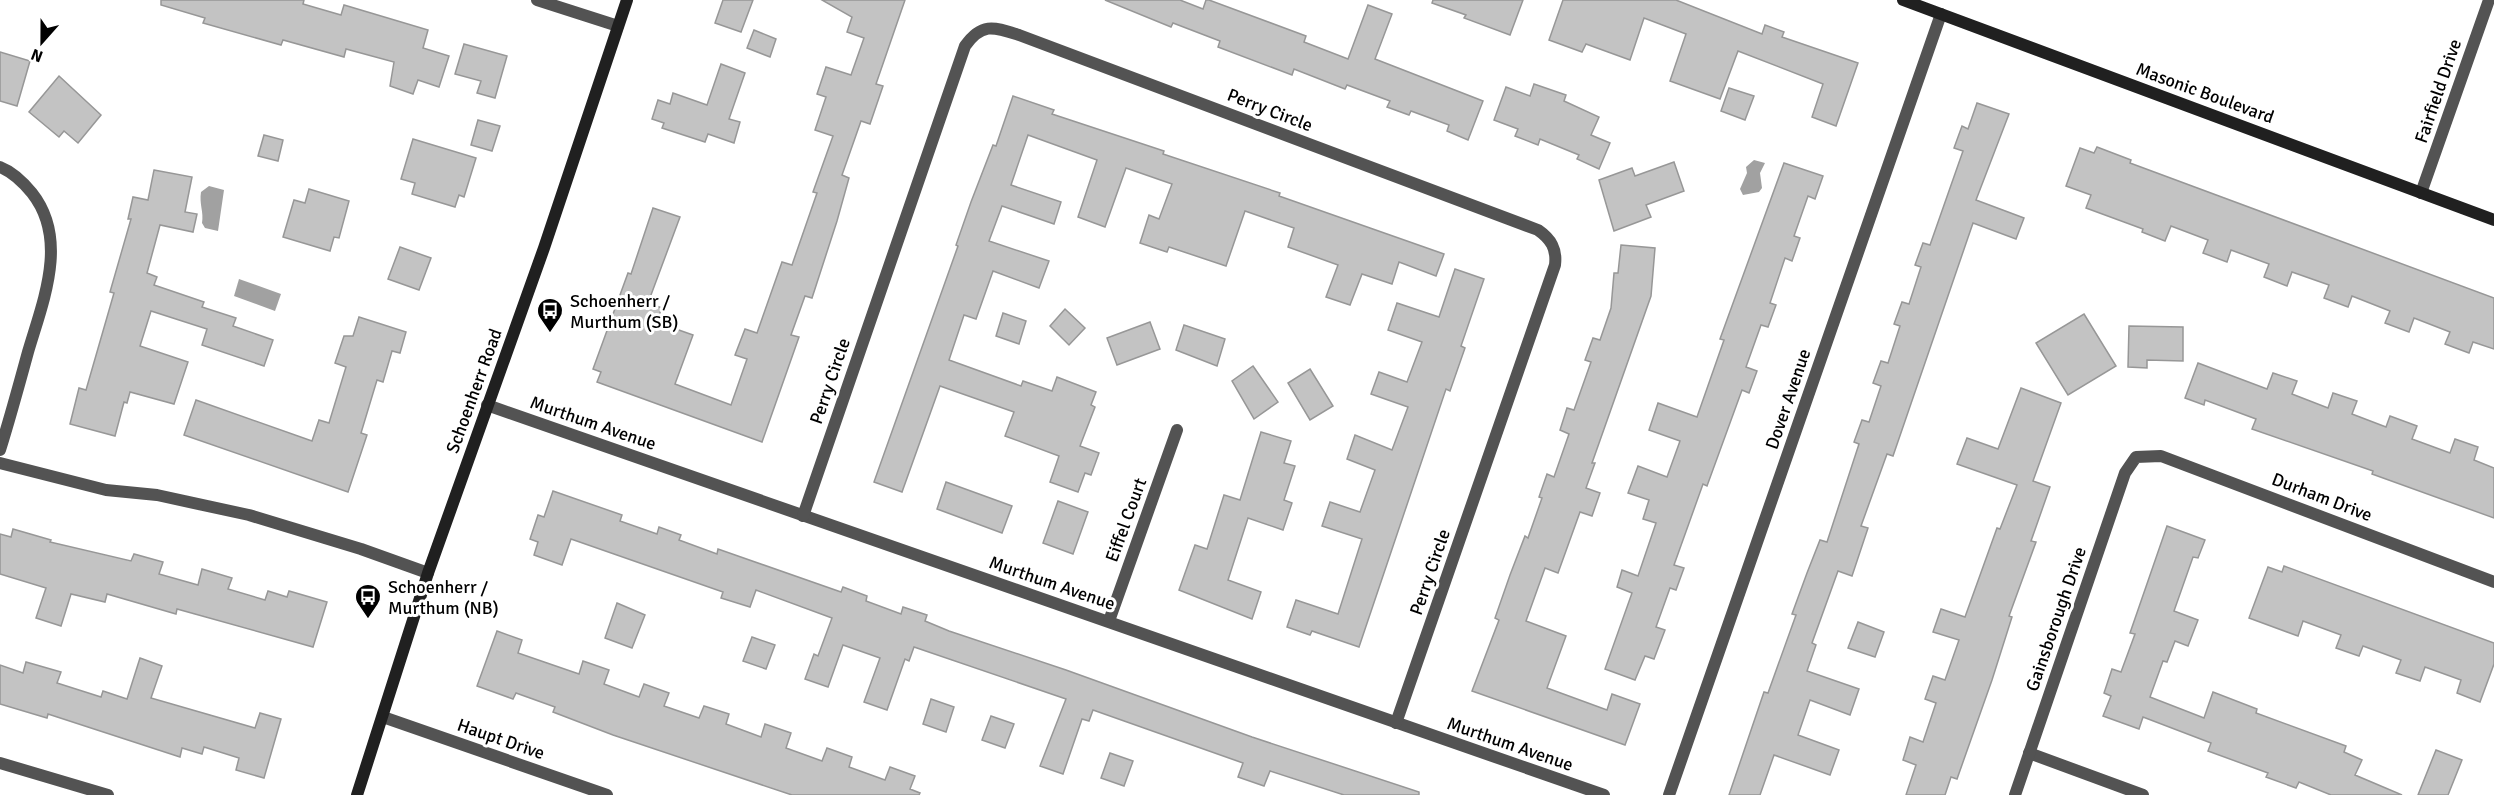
<svg xmlns="http://www.w3.org/2000/svg" width="2494" height="795" font-family="Signika,sans-serif">
  <style>
    .water { fill: #a1a1a1 }
    .building { fill: #c3c3c3; stroke: #979797; stroke-width: 1.5 }
    .lines { fill: none; stroke-linecap: round; stroke-linejoin: round }
    .street { stroke: #535353; stroke-width: 12 }
    .secondary { stroke: #202020; stroke-width: 12 }
    .labels { text-anchor: middle; stroke-width: 6; stroke-linejoin: round; paint-order: stroke }
    .street-label { font-size: 18px; fill: #000; stroke: #fff }
    .poi-label { font-size: 18px; fill: #000; stroke: #fff; text-anchor: start }
  </style>
  <rect width="100%" height="100%" fill="#fff"/>
  <g class="water">
    <path d="M1754,160l11,3 -5,10 2,15 -3,4 -16,3 -3,-6 7,-16 -1,-6z"/>
    <path d="M209,186l15,4 -6,41 -13,-3 -3,-5c2,-11 -3,-19 -1,-31z"/>
    <path d="M239,279l42,15 -6,17 -41,-15z"/>
  </g>
  <g class="building">
    <path d="M161,0h143l-1,4 38,11 3,-10 84,25 -5,18 26,8 -10,31 -21,-7 -5,14 -23,-8 4,-24 -48,-13 -2,8 -61,-17 -2,5 -78,-22 2,-5 -44,-13z"/>
    <path d="M723,0h30l-12,32 -26,-9z"/>
    <path d="M822,0h83l-29,84 7,2 -13,38 -9,-3 -19,54 7,3 -12,43 -25,77 -7,-2 -14,39 8,2 -37,105 -165,-60 4,-10 -8,-3 35,-96 3,1 22,-66 27,9 -32,86 14,5 -6,14 37,13 -18,49 56,21 16,-46 -12,-4 10,-26 12,4 25,-71 10,3 25,-72 -4,-1 20,-56 -18,-6 11,-33 -9,-3 9,-27 25,8 13,-37 -17,-6 5,-15z"/>
    <path d="M1105,0h75l23,9 3,-9h3l97,36 -2,6 44,17 20,-54 24,9 -17,45 108,42 -15,39 -21,-9 2,-6 -38,-14 -2,4 -22,-8 3,-6 -43,-16 -2,4 -51,-20 -2,6 -74,-28 2,-6 -47,-18 -2,4z"/>
    <path d="M1433,0h90l-13,35 -46,-17 2,-3 -34,-12z"/>
    <path d="M1563,0h113l86,34 3,-9 19,7 -2,5 76,26 -22,63 -24,-9 11,-33 -85,-33 -18,48 -50,-18 16,-47 -42,-16 -14,42 -44,-16 -4,8 -33,-12z"/>
    <path d="M754,30l22,9 -6,18 -23,-9z"/>
    <path d="M464,44l43,12 -12,42 -18,-5 4,-12 -26,-7z"/>
    <path d="M0,52l30,9 -13,45 -17,-5z"/>
    <path d="M721,64l24,9 -16,46 11,3 -6,21 -26,-9 -3,8 -43,-14 2,-5 -12,-4 6,-19 12,4 3,-11 34,12z"/>
    <path d="M59,76l42,39 -23,28 -14,-12 -5,6 -30,-25z"/>
    <path d="M1534,84l32,11 -2,6 35,16 -8,18 19,8 -11,26 -22,-10 2,-4 -39,-16 -2,6 -23,-9 3,-7 -24,-9 12,-33 24,9z"/>
    <path d="M1729,88l25,8 -9,24 -24,-9z"/>
    <path d="M1013,96l41,14 -2,4 112,37 -1,3 117,39 -1,3 165,58 -8,22 -37,-14 -7,22 -30,-10 -12,31 -24,-8 12,-32 -50,-18 6,-19 -49,-17 -19,55 -57,-19 -2,5 -27,-9 9,-28 10,4 13,-35 -46,-16 -21,59 -27,-10 19,-57 -69,-25 -17,50 50,17 -7,22 -52,-18 -13,35 60,20 -10,27 -46,-17 -17,48 -12,-4 -15,45 72,26 2,-5 29,10 5,-14 39,15 -5,13 4,2 -15,39 19,7 -8,22 -6,-2 -7,19 -28,-10 9,-26 -54,-20 9,-24 -74,-26 -38,106 -28,-10 84,-236 -2,-1 15,-43 22,-57 3,1z"/>
    <path d="M1977,103l32,11 -33,86 48,18 -8,21 -43,-16 -80,233 -6,-2 -26,72 7,2 -16,48 -14,-5 -26,72 4,2 -9,26 52,18 -9,26 -40,-15 -12,35 41,15 -9,25 -56,-20 -14,40h-31l35,-103 4,1 28,-78 -4,-1 15,-41 13,-33 7,2 32,-98 -5,-2 8,-22 7,2 12,-36 -8,-3 8,-22 7,2 12,-37 -6,-2 8,-22 7,2 12,-37 -6,-2 8,-22 7,2 33,-94 -9,-3 8,-22 6,3z"/>
    <path d="M478,120l22,6 -8,25 -21,-6z"/>
    <path d="M264,135l19,5 -5,21 -20,-5z"/>
    <path d="M413,139l63,19 -12,39 -5,-2 -4,12 -43,-13 3,-11 -14,-4z"/>
    <path d="M2097,147l34,13 -1,3 364,135v51l-21,-7 -4,11 -24,-9 5,-12 -36,-14 -5,14 -24,-9 5,-12 -38,-15 -4,11 -24,-9 5,-13 -37,-13 -5,14 -23,-9 5,-13 -38,-14 -4,12 -24,-9 5,-13 -37,-14 -6,15 -23,-9 1,-3 -57,-21 5,-13 -25,-9 14,-38 14,5z"/>
    <path d="M1674,162l10,29 -38,14 5,12 -37,14 -15,-51 33,-12 3,8z"/>
    <path d="M1784,163l39,13 -8,23 -7,-3 -14,40 6,2 -8,23 -7,-3 -15,45 6,2 -8,22 -7,-2 -15,42 11,4 -8,22 -7,-3 -35,96 -4,-2 -29,81 10,3 -8,22 -6,-2 -14,39 9,3 -11,29 -9,-3 -10,24 -30,-11 27,-76 -15,-6 5,-17 16,6 18,-53 -13,-4 6,-19 -21,-7 10,-27 29,11 13,-36 -31,-11 9,-27 39,14 27,-77 -4,-1z"/>
    <path d="M154,170l38,7 -7,35 12,2 -4,18 -33,-7 -13,48 10,4 -3,8 50,17 -2,5 34,11 -3,8 40,14 -9,26 -62,-21 5,-16 -56,-18 -11,35 48,16 -14,42 -44,-12 -3,11 -3,-1 -9,34 -45,-12 9,-36 7,2 28,-97 -4,-1 21,-73h-3l5,-22 15,3z"/>
    <path d="M309,189l40,12 -10,37 -5,-1 -4,14 -47,-14 11,-37 11,3z"/>
    <path d="M1621,245l34,3 -4,48 -59,167h3l-9,25 14,5 -8,23 -12,-4 -22,61 -13,-5 -19,53 40,15 -19,52 60,22 5,-16 28,10 -15,41 -153,-54 27,-71 -4,-2 15,-43 15,-39 3,2 14,-40 -3,-1 8,-23 7,3 15,-43 -9,-4 7,-22 7,2 17,-48 -6,-2 8,-22 7,2 11,-32 3,-35h4z"/>
    <path d="M400,247l31,11 -12,32 -31,-11z"/>
    <path d="M1455,269l29,10 -23,67 4,2 -15,43 -4,-2 -87,258 -47,-16 -2,4 -23,-8 9,-27 42,14 24,-75 -40,-13 8,-24 30,10 15,-42 -28,-11 8,-24 37,15 16,-43 -37,-13 8,-22 28,10 15,-40 -34,-12 9,-27 42,14z"/>
    <path d="M1065,309l20,19 -16,17 -19,-19z"/>
    <path d="M1003,313l23,8 -7,23 -23,-8z"/>
    <path d="M2084,314l32,52 -48,29 -32,-52z"/>
    <path d="M359,317l47,15 -6,21 -8,-2 -9,31 -6,-2 -16,53 6,2 -19,57 -164,-57 12,-35 116,41 7,-21 10,3 17,-56 -11,-4 9,-27h9z"/>
    <path d="M1150,322l10,27 -43,16 -10,-27z"/>
    <path d="M1184,325l41,14 -8,27 -41,-16z"/>
    <path d="M2129,326l54,1v34l-36,-1v8l-19,-1z"/>
    <path d="M2198,363l69,26 6,-16 24,8 -5,13 36,14 5,-15 24,8 -5,13 34,13 4,-11 27,10 -5,13 38,14 5,-14 23,8 -4,13 20,8v50l-122,-44 1,-3 -121,-42 4,-10 -51,-19 -1,5 -19,-7z"/>
    <path d="M1253,366l25,36 -24,17 -22,-38z"/>
    <path d="M1310,369l23,37 -23,14 -22,-37z"/>
    <path d="M2021,388l40,15 -28,78 17,6 -19,54 5,1 -27,74 3,1 -20,63 -35,99 -6,-2 -6,18h-39l10,-30 -13,-5 7,-23 13,5 13,-39 -11,-4 8,-23 12,4 14,-40 -26,-8 8,-23 24,8 32,-89 3,1 17,-44 -60,-21 10,-26 31,11z"/>
    <path d="M1261,432l30,9 -7,22 11,3 -11,34 8,3 -9,27 -35,-12 -20,62 33,12 -9,27 -73,-29 16,-45 12,4 17,-54 16,5z"/>
    <path d="M946,482l66,24 -10,27 -65,-24z"/>
    <path d="M553,491l69,24 -2,6 37,13 2,-7 22,8 -2,5 38,14 1,-5 123,43 2,-5 24,9 -1,5 35,13 2,-7 24,8 -2,6 24,10 117,39 186,67 167,55v3h-75l-74,-24 -6,15 -26,-9 5,-14 -150,-53 -4,11 -7,-2 -19,55 -23,-8 26,-67 -152,-52 -5,14 -4,-2 -18,51 -23,-8 16,-44 -37,-13 -15,42 -23,-8 9,-25 4,2 14,-38 -76,-28 -6,17 -29,-9 2,-6 -152,-53 -9,26 -28,-10 4,-13 -8,-3 8,-24 6,2z"/>
    <path d="M1058,501l30,11 -15,42 -30,-11z"/>
    <path d="M2167,526l38,14 -7,18 -5,-1 -19,54 24,9 -10,26 -13,-5 -8,21 -4,-1 -13,36 54,21 9,-26 44,17 -1,4 90,33 -2,6 18,8 -7,15 47,20h-71l-32,-13 -3,6 -30,-11 2,-4 -60,-22 3,-8 -68,-26 -4,12 -36,-13 8,-20 -7,-3 8,-24 9,3 14,-38 -5,-1z"/>
    <path d="M13,529l38,11 -1,2 81,19 3,-7 29,8 -4,12 39,11 4,-16 30,9 -4,11 37,11 3,-9 19,6 2,-6 38,11 -14,45 -136,-38 -1,5 -69,-20 -2,8 -34,-8 -10,32 -25,-8 10,-30 -46,-14v-40l11,3z"/>
    <path d="M2284,566l210,77v21l-14,38 -23,-9 4,-13 -36,-13 -5,14 -24,-8 5,-13 -38,-14 -4,10 -23,-8 5,-13 -38,-14 -5,15 -49,-18 19,-51 14,5z"/>
    <path d="M617,603l28,12 -13,33 -27,-10z"/>
    <path d="M1858,622l26,10 -9,25 -27,-9z"/>
    <path d="M497,631l25,9 -4,13 61,21 4,-13 26,9 -5,14 35,13 5,-13 25,9 -5,13 35,12 5,-12 25,8 -3,10 35,13 4,-13 26,9 -5,15 36,13 5,-13 25,9 -3,10 36,13 5,-13 25,9 -5,13 10,4 -1,2h-127l-179,-60 -60,-23 2,-5 -39,-14 -3,6 -36,-13z"/>
    <path d="M752,637l23,8 -9,24 -23,-8z"/>
    <path d="M140,658l22,8 -11,32 104,30 5,-15 21,6 -17,59 -28,-8 3,-12 -35,-11 -2,7 -20,-6 -2,9 -132,-43 -1,4 -47,-14v-39l23,8 3,-11 35,10 -4,11 44,14 2,-6 24,8z"/>
    <path d="M931,699l23,8 -8,25 -23,-8z"/>
    <path d="M991,716l23,8 -9,24 -23,-8z"/>
    <path d="M2436,750l26,10 -14,35h-30z"/>
    <path d="M1110,753l23,8 -9,25 -23,-8z"/>
  </g>
  <g class="lines">
    <g class="street">
      <path d="M537,0l81,26"/>
      <path d="M0,167c13,5 23,15 32,26 37,47 11,108 -4,159 -9,33 -18,66 -28,98"/>
      <path d="M2421,193l68,-193"/>
      <path d="M487,405l1117,390"/>
      <path d="M0,463l106,27 51,5 92,20 112,34 67,24"/>
      <path d="M803,516l162,-470c17,-24 29,-19 54,-11l519,195c13,9 19,19 17,35l-159,458"/>
      <path d="M1109,621l68,-191"/>
      <path d="M383,717l224,78"/>
      <path d="M2029,753l114,42"/>
      <path d="M0,763l108,32"/>
      <path d="M1669,795l272,-781"/>
      <path d="M2015,795l110,-322 11,-16 25,-1 333,126"/>
    </g>
    <g class="secondary">
      <path d="M1903,0l591,220"/>
      <path d="M357,795l71,-222 116,-325 83,-248"/>
    </g>
  </g>
  <defs>
    <symbol id="bus-pin" viewBox="-11 -11 22 30"><path d="M0 17L-7.5 6A9.5 9.5 0 1 1 7.5 6Z" fill="#000" stroke="#fff"/><path d="M-5-6H5V4H4V6H2V4H-2V6H-4V4H-5ZM-3.5-4V0h7V-4ZM-3.5 1.2v1.5H-2V1.2ZM2 1.2v1.5H3.5V1.2Z" fill="#fff"/></symbol>
  </defs>
  <g fill-rule="evenodd">
    <use href="#bus-pin" x="535" y="296" width="30" height="40"/>
    <use href="#bus-pin" x="353" y="582" width="30" height="40"/>
  </g>
  <g class="labels">
    <g class="street-label">
      <text transform="translate(2438 91) rotate(-71)" y="6">Fairfield Drive</text>
      <text transform="translate(2205 93) rotate(20)" y="6">Masonic Boulevard</text>
      <text transform="translate(1270 110) rotate(21)" y="6">Perry Circle</text>
      <text transform="translate(830 381) rotate(-71)" y="6">Perry Circle</text>
      <text transform="translate(474 391) rotate(-70)" y="6">Schoenherr Road</text>
      <text transform="translate(1788 399) rotate(-71)" y="6">Dover Avenue</text>
      <text transform="translate(593 423) rotate(19)" y="6">Murthum Avenue</text>
      <text transform="translate(2322 497) rotate(21)" y="6">Durham Drive</text>
      <text transform="translate(1126 520) rotate(-70)" y="6">Eiffel Court</text>
      <text transform="translate(1430 572) rotate(-71)" y="6">Perry Circle</text>
      <text transform="translate(1052 583) rotate(19)" y="6">Murthum Avenue</text>
      <text transform="translate(2056 619) rotate(-71)" y="6">Gainsborough Drive</text>
      <text transform="translate(501 739) rotate(19)" y="6">Haupt Drive</text>
      <text transform="translate(1510 744) rotate(19)" y="6">Murthum Avenue</text>
    </g>
    <g class="poi-label">
      <text x="570" y="307">Schoenherr /<tspan x="570" dy="21">Murthum (SB)</tspan></text>
      <text x="388" y="593">Schoenherr /<tspan x="388" dy="21">Murthum (NB)</tspan></text>
    </g>
  </g>
  <g transform="translate(42 42) rotate(201)" stroke="#ffffff" stroke-width="4.5" paint-order="stroke">
  <path d="M0-4.5L10 22L0 15L-10 22Z" fill="#000000"/>
  <text y="-9" font-size="16" font-weight="bold" text-anchor="middle" fill="#000000">N</text>
  </g>
</svg>
